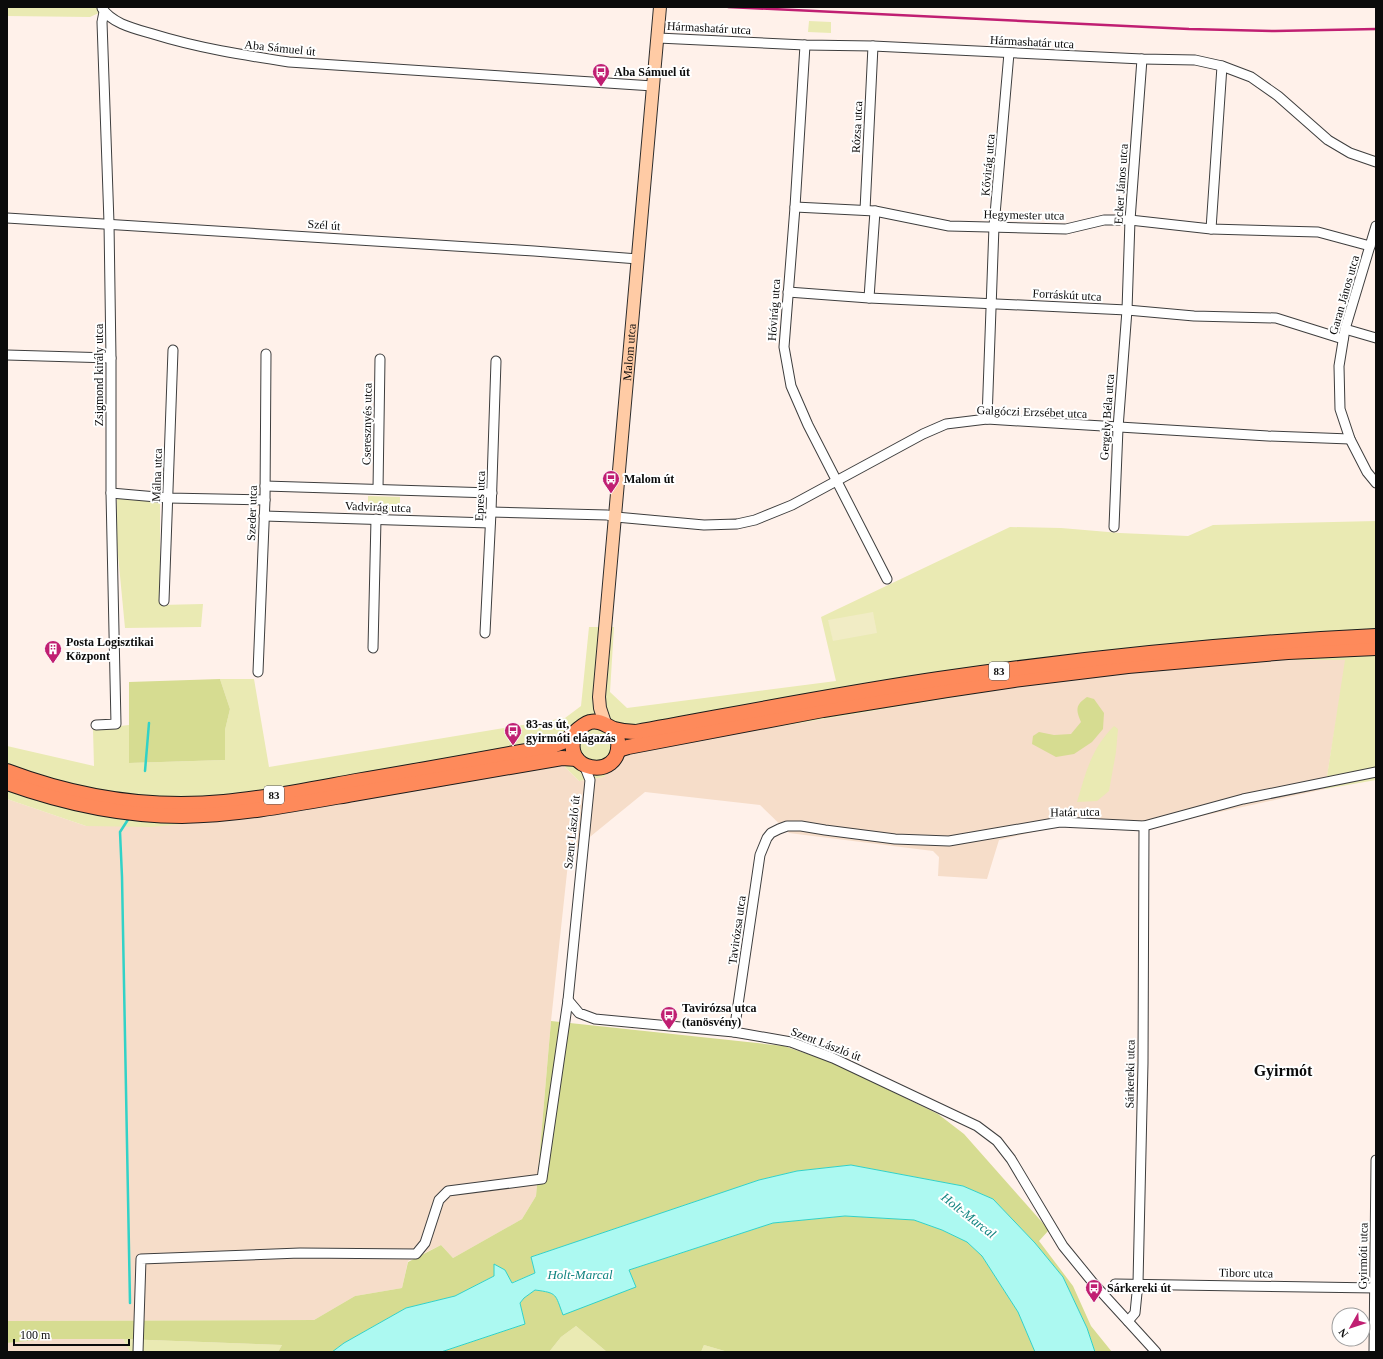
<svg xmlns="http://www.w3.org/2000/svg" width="1383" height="1359" font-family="Georgia,serif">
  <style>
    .farmland { fill: #f6ddc9 }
    .green { fill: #eaeab3 }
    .forest { fill: #d6dc91 }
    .pitch { fill: #f1ecc5 }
    .water { fill: #acf9f1; stroke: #31d2c7 }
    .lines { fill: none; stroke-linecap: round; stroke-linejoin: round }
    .stream { stroke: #31d2c7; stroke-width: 2.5 }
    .minor-casing { stroke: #3e3e3e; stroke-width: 11 }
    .secondary-casing { stroke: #2d2d2d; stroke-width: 14 }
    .primary-casing { stroke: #1c1c1c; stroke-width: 16 }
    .minor { stroke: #fff; stroke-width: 9 }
    .secondary { stroke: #ffcba5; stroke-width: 12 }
    .primary { stroke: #fe8a5b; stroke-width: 14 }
    .rail { stroke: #c01f72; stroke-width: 2.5 }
    .labels { text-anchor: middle; stroke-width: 4; stroke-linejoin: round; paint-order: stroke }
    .shield { fill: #fff; stroke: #545454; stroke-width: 1 }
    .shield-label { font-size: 11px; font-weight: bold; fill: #0b0b0b }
    .street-label { font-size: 12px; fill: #0b0b0b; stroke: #fff }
    .poi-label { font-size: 12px; font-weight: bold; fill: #0b0b0b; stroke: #fff; text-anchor: start }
    .water-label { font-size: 13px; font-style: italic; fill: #118481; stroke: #fff }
    .district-label { font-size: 16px; font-weight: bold; fill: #0b0b0b; stroke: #fff }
  </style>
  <rect width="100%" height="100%" fill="#fff1ea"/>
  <g class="farmland">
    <path d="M1248,660h98l-21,129 -178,39 -89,-2 -59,14 -12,39 -49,-3 1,-19 -6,-6 -144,-18 -29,-28 -115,-13 -76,62 -18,167 -15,175 -14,23 -69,39 -12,-13 -33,16 -6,27 -47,8 -41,24 -307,1v-522l79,27 471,-67 22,22 25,-4 15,-24 510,-85z"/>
    <path d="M48,1339h75l7,13h-123v-9z"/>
  </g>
  <g class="green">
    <path d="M7,7h105l-22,10 -83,-1z"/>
    <path d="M809,21l22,1v11l-23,-1z"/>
    <path d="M368,496l32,1v15l-32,-1z"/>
    <path d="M117,497l43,2v106l43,-1 -2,23 -76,1 -9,-94z"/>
    <path d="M1376,521v259l-51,9 20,-129h-97l-119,8 -509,85 -16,24 -25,4 -22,-22 -313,59 -93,9 -65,-1 -79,-27v-53l87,20 -1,-37 36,-4v38l96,-3v-30l5,-21 -10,-30h34l15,88 296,-49 16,-12 8,-79h25l-4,65 17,16 209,-27 -15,-64 189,-90 51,1 59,5 68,3 25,-11z"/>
    <path d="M1114,726l4,3 -2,23 -7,39 -12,10 -20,1c9,-30 14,-53 37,-76z"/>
    <path d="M576,1326l31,26h-58l12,-15z"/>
    <path d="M123,1339l159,6 -4,7h-148z"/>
    <path d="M704,1345l24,7h-27z"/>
  </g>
  <g class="forest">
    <path d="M220,679l10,30 -5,21v30l-96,3v-81z"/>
    <path d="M1087,697l7,2 10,14 -1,16 -11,13 -18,12 -18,3 -24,-13 1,-8 6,-4 15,3 17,-1 10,-12c-5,-12 -6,-17 6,-25z"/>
    <path d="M551,1021l233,25 50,17 104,51 26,20 85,96 -10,11 34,45 18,40 21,26h-17l-8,-24 -24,-51 -28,-34 -42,-44 -30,-13 -112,-21 -54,6 -38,9 -228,77 4,16 -24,10 -6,-13 -11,-5v11l-39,20 -49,12 -62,35 -12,9h-54l4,-7 -159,-6h-75l-41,4v-22l307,-1 41,-24 47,-8 6,-26 33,-17 12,13 69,-39 14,-23z"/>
    <path d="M845,1216l69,4 28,10 25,12 15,14 36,56 17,40h-307l-24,-7 -3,7h-94l-31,-26 -15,11 -12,15h-108l84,-28 -5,-21 4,-5 11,-8c22,3 21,4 28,24l73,-27 -7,-17 144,-47z"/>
  </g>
  <path class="pitch" d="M873,612l4,21 -44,8 -5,-21z"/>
  <path class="water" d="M851,1165l112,21 30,13 42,44 28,34 24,51 8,24h-60l-17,-40 -36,-56 -15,-14 -25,-12 -28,-10 -69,-4 -72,7 -144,47 7,17 -73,28c-8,-21 -5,-22 -28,-25l-11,8 -4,5 5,21 -84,28h-109l12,-9 62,-35 49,-12 39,-20v-12l11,6 7,13 23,-10 -4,-16 228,-77 38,-9z"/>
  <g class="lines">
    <g class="stream">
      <path d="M145,771l4,-48"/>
      <path d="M129,818l-9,14 2,45 8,426"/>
    </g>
    <defs>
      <g id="minor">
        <path d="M102,8c10,16 34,21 51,26 45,14 90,21 136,28l364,24"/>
        <path d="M658,38l147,7 68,1 269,13 53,1 27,6 29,11 27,19 50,44 22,13 26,9"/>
        <path d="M805,45l-10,162 -11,140 7,39 17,39 79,154"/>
        <path d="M795,207l80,4 74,15 117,3 38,-9h26l81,9 107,3 52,14"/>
        <path d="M865,210l8,-164"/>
        <path d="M7,218l527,33 104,8"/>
        <path d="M1376,226l-31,103 -6,37 1,43 10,30 17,33 9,11"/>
        <path d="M1211,229l11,-163"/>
        <path d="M788,292l81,6 258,12 67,6 82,2 67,21"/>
        <path d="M869,298l6,-87"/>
        <path d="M1345,329l31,9"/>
        <path d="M7,355l104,3"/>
        <path d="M987,419l7,-193 15,-173"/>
        <path d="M265,486l227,7"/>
        <path d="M378,489l2,-130"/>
        <path d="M111,493l57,5 97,2"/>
        <path d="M491,512l116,3 9,2 88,8 33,-1 18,-4 37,-15 131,-71 23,-10 41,-5 281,17 82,3"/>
        <path d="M264,516l226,7"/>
        <path d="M1114,527l4,-99 9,-118 3,-90 12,-161"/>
        <path d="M164,601l9,-251"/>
        <path d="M485,633l6,-121 5,-151"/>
        <path d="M373,648l3,-129"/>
        <path d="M258,672l7,-172 1,-146"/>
        <path d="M96,725l20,-1 -5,-231v-135l-2,-135 -7,-201 2,-10"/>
        <path d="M568,1000l11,13 16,6 139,13 57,10 42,16 144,68 20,15 14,18 52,87 31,38 62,68"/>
        <path d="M734,1032l26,-177 7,-17 4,-5 8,-4 8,-3h14l24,4 70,9 54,2 111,-19 84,4 99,-27 133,-27"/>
        <path d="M1115,1284l261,4"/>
        <path d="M1128,1321l7,-8 3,-30 5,-220 1,-237"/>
        <path d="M138,1352l3,-93 159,-6 116,1 9,-11 14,-43 9,-9 94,-12 26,-179 22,-220 -6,-15"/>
        <path d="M1374,1352l2,-192"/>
      </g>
      <g id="secondary">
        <path id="s1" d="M605,723l-5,-15 -1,-11 61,-690"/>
      </g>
      <g id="primary">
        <path d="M577,731c-22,41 46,52 41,10"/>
        <path d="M618,750l10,-3 195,-37 124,-20 67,-10 114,-14 160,-14 88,-4"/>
        <path d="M7,771c69,26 144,38 217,31 44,-4 88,-13 132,-21 66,-11 131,-23 197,-35 4,-2 8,-3 12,-5 8,-6 15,-16 25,-19 10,-2 15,3 24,7 7,2 14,3 22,3 100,-18 201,-38 303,-53 145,-21 291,-36 437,-43"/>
        <path d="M7,783c56,20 115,33 175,33 57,-1 114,-12 171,-22 69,-12 139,-24 209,-36l15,1"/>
      </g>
    </defs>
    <use href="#minor" class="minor-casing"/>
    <use href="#secondary" class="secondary-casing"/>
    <use href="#primary" class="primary-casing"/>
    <use href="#minor" class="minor"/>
    <use href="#secondary" class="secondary"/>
    <use href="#primary" class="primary"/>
    <path class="rail" d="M728,7l461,22 86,2 101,-2"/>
  </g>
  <defs>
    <symbol id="bus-pin" viewBox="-11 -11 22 30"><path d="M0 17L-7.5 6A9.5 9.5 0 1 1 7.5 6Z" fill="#c01f72" stroke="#fff"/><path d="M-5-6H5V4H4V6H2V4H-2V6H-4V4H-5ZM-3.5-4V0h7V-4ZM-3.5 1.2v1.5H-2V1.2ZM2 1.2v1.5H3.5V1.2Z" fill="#fff"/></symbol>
    <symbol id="building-pin" viewBox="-11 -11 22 30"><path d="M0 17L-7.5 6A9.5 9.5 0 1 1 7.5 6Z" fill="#c01f72" stroke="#fff"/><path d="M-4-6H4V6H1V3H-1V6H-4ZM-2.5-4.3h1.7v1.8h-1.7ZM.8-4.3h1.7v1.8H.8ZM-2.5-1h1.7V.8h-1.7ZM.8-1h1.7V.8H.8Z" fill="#fff"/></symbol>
  </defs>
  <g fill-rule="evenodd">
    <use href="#bus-pin" x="591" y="62" width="20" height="27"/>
    <use href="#bus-pin" x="601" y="469" width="20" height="27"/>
    <use href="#building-pin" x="43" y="639" width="20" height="27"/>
    <use href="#bus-pin" x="503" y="721" width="20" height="27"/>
    <use href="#bus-pin" x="659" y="1005" width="20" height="27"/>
    <use href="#bus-pin" x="1084" y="1278" width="20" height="27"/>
  </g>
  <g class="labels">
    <g class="shield">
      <rect x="989" y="662" width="20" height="18" rx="3"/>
      <rect x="264" y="786" width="20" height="18" rx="3"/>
    </g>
    <g class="shield-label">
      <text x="999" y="675">83</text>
      <text x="274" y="799">83</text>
    </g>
    <g class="street-label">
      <text transform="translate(709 28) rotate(3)" y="4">Hármashatár utca</text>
      <text transform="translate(1032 42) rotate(3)" y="4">Hármashatár utca</text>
      <text transform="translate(280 48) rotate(6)" y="4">Aba Sámuel út</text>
      <text transform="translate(857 127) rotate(-87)" y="4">Rózsa utca</text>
      <text transform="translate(988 165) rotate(-85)" y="4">Kővirág utca</text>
      <text transform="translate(1121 184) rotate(-86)" y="4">Ecker János utca</text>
      <text transform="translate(1024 215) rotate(1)" y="4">Hegymester utca</text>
      <text transform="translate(324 225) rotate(4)" y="4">Szél út</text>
      <text transform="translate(1067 295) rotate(3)" y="4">Forráskút utca</text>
      <text transform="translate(1344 295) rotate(-74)" y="4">Garan János utca</text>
      <text transform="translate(774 310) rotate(-86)" y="4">Hóvirág utca</text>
      <text dy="4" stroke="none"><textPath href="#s1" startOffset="373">Malom utca</textPath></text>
      <text transform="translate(99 375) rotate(-90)" y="4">Zsigmond király utca</text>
      <text transform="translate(1032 412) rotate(2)" y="4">Galgóczi Erzsébet utca</text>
      <text transform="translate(1107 417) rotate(-86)" y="4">Gergely Béla utca</text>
      <text transform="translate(367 424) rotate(-89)" y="4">Cseresznyés utca</text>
      <text transform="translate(157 475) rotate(-88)" y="4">Málna utca</text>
      <text transform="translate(480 496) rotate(-88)" y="4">Epres utca</text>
      <text transform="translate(378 507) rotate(2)" y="4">Vadvirág utca</text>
      <text transform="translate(252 513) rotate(-88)" y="4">Szeder utca</text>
      <text transform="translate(1075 812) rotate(-1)" y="4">Határ utca</text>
      <text transform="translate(572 832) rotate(-84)" y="4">Szent László út</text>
      <text transform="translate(737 930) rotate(-82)" y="4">Tavirózsa utca</text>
      <text transform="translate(826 1044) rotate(21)" y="4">Szent László út</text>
      <text transform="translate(1130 1074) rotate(-89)" y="4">Sárkereki utca</text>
      <text transform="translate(1363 1256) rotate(-89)" y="4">Gyirmóti utca</text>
      <text transform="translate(1246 1273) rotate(1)" y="4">Tiborc utca</text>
    </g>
    <g class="poi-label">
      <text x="614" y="76">Aba Sámuel út</text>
      <text x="624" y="483">Malom út</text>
      <text x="66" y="646">Posta Logisztikai<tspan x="66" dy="14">Központ</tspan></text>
      <text x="526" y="728">83-as út,<tspan x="526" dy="14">gyirmóti elágazás</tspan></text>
      <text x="682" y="1012">Tavirózsa utca<tspan x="682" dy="14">(tanösvény)</tspan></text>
      <text x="1107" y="1292">Sárkereki út</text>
    </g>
    <g class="water-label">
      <text transform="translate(969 1215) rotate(38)" y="5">Holt-Marcal</text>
      <text x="580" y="1279">Holt-Marcal</text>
    </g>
    <g class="district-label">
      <text x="1283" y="1076">Gyirmót</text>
    </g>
  </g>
  <rect width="1383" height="1359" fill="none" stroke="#0b0b0b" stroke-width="16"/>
  <g transform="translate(1351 1327) rotate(231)"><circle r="19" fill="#ffffff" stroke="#9d9d9d"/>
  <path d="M0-3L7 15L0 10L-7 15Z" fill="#c01f72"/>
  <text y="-6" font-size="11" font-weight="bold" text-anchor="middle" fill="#0b0b0b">N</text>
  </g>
  <path d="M14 1339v6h115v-6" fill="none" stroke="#0b0b0b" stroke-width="2"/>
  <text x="20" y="1339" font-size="12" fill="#0b0b0b" stroke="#ffffff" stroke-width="3" paint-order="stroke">100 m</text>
</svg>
